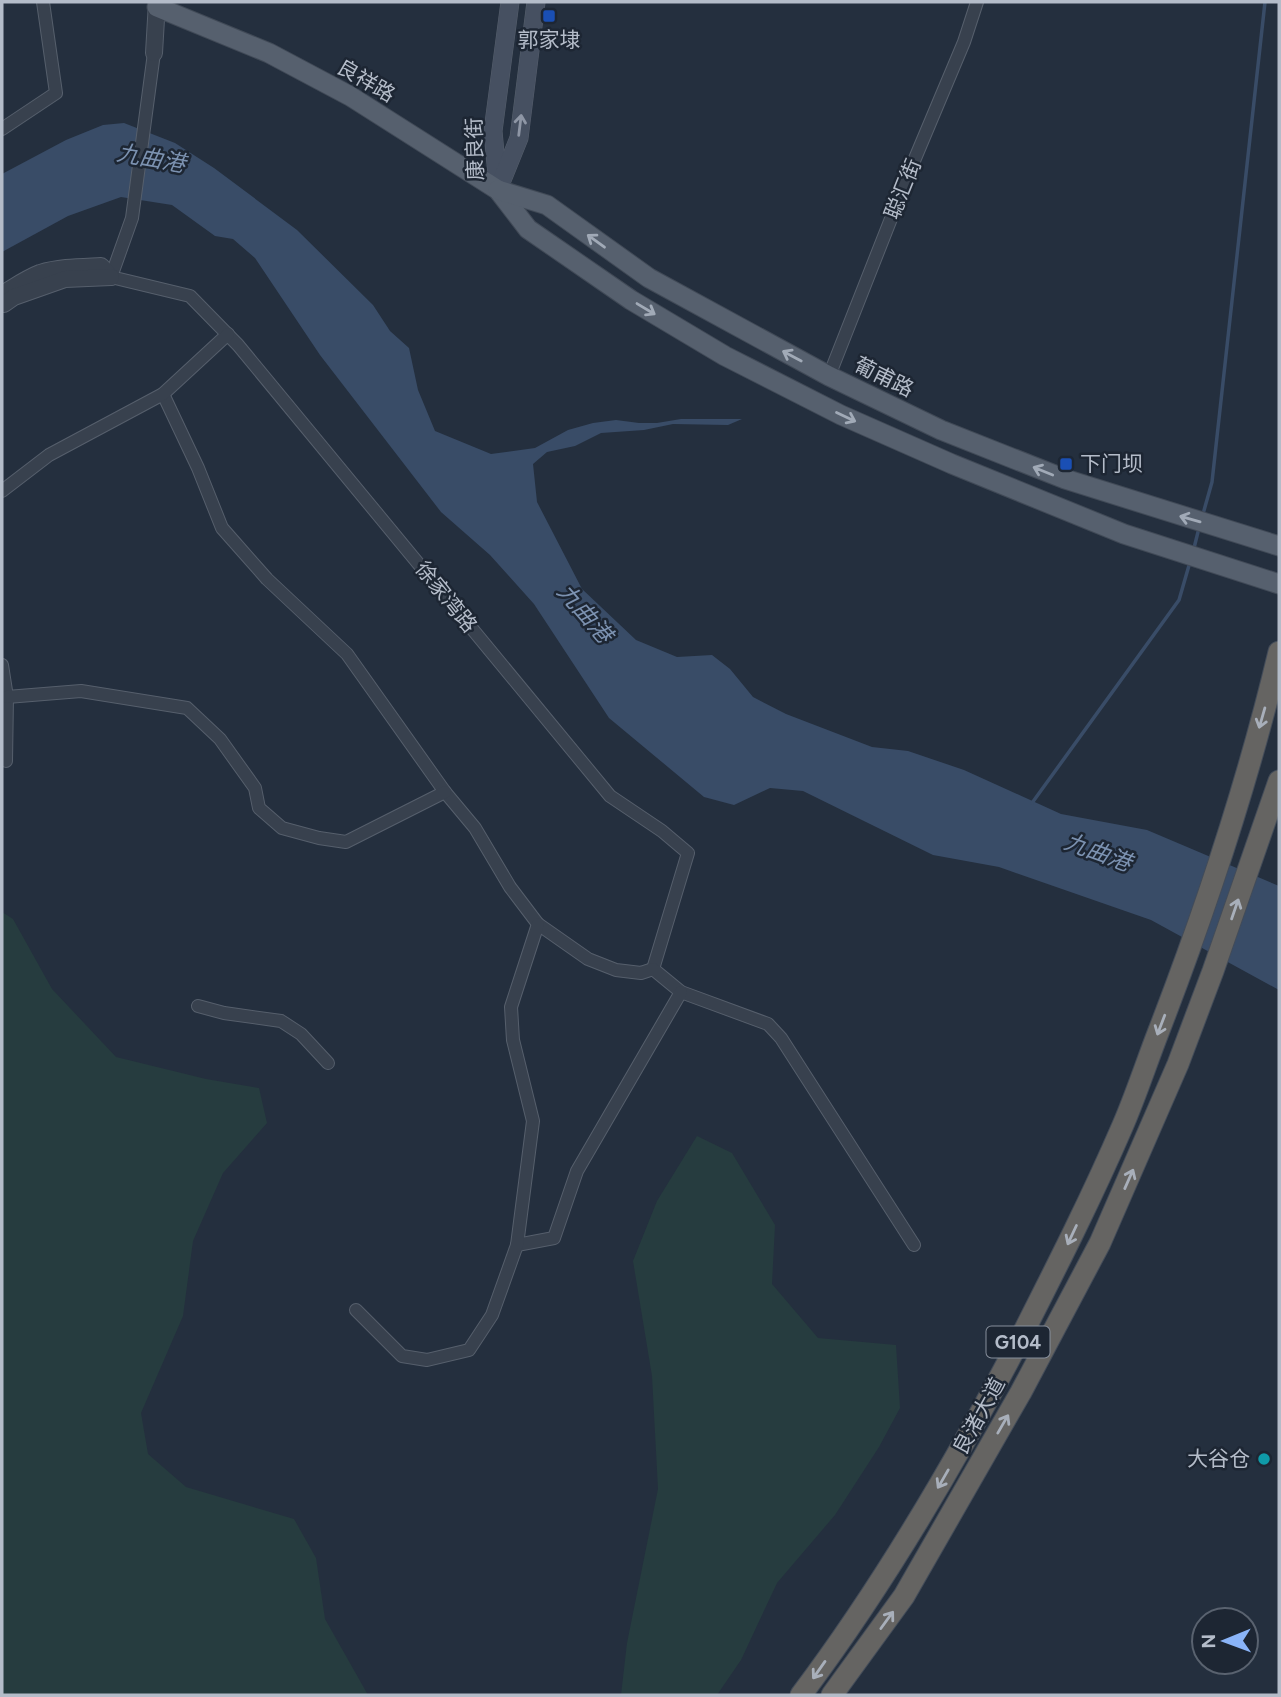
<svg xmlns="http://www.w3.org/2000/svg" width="1281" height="1697" font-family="Figtree,'Noto Sans SC',sans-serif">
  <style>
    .green { fill: #263c3f }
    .water { fill: #394c67 }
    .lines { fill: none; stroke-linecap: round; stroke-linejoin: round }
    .stream { stroke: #394c67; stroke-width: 3.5 }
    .minor-casing { stroke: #565f6c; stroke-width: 14 }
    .tertiary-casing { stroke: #565f6c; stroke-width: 18 }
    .secondary-casing { stroke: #565f6c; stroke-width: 19 }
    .primary-casing { stroke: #414a57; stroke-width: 21 }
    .trunk-casing { stroke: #434c59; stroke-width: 23 }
    .minor { stroke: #38414e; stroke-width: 12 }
    .tertiary { stroke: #38414e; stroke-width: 16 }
    .secondary { stroke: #465061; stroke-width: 18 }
    .primary { stroke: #56606e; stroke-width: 19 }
    .trunk { stroke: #656462; stroke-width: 21 }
    .oneway { stroke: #8e96a5 }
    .oneway2 { stroke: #a1aab7 }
    .oneway3 { stroke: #a8afba }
    .transit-dot { fill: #1a4fb4; stroke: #1d2633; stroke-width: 2.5 }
    .culture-dot { fill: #0f9aa8; stroke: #1d2633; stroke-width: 2.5 }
    .labels { text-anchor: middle; stroke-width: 5; stroke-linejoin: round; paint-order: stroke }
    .shield { fill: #1d2633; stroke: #878f9c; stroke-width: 2 }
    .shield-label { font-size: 19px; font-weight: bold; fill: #b4bcc9 }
    .poi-label { font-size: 21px; fill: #b4bcc9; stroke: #1d2633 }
    .street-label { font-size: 21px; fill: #b4bcc9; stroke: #1d2633 }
    .water-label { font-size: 23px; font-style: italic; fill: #7c92b1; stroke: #1d2633 }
  </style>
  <rect width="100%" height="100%" fill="#242f3e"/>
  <g class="green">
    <path d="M2,912l11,7 39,70 64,68 90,22 53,9 8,35 -44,50 -30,68 -10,75 -42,97 7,41 38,33 108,32 22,39 9,61 43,76h-366z"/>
    <path d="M697,1136l35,17 43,72 -3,59 46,54 78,7 4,63 -21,39 -44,68 -58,68 -36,77 -24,35h-96l6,-52 31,-154 -6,-113 -19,-115 24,-60z"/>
  </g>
  <path class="water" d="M124,123l51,20 39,25 83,62 76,75 17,26 19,17 9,42 17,41 56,23 44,-6 33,-18 25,-7 23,-3 23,3h18l24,-4h61l-14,6 -55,-1 -29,6 -43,3 -26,13 -28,6 -14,12 4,38 45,87 54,51 41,17 35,-2 18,14 23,28 33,17 86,33 36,4 56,19 97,44 86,16 132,56v104l-128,-70 -152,-53 -66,-12 -130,-64 -33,-3 -36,17 -30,-8 -95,-79 -75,-114 -44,-49 -49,-43 -121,-157 -65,-97 -22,-19 -18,-3 -43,-31 -51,-8 -53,19 -66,36v-78l64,-34 37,-15z"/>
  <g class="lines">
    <g class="stream">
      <path d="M1203,514l9,-32 53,-480"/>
      <path d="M1194,548l5,-20"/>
      <path d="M1032,803l147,-203 11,-38"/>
    </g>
    <defs>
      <g id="minor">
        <path d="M154,53l-22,165 -21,59 79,19 48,49 372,451 52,35 26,22 -35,116"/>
        <path d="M2,129l54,-36 -13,-91"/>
        <path d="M829,376l82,-208 53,-126 13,-40"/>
        <path d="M163,394l35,74 24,60 45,51 80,75 98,138 30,36 35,59 28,37 50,35 28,11 25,3 12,-4 28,23 87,32 13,14 133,207"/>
        <path d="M2,491l47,-36 114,-61 65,-60"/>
        <path d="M2,665l5,32 -1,64"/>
        <path d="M7,697l74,-6 106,17 33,31 35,49 4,20 23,20 37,10 27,4 99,-50"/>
        <path d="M198,1006l26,7 57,8 20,13 27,29"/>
        <path d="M517,1245l37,-7 23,-67 104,-179"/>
        <path d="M356,1310l46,46 25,4 42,-10 23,-35 25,-70 16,-124 -20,-81 -2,-33 27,-83"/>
      </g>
      <g id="tertiary">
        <path d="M154,53l3,-51"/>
        <path d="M2,294c12,-7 25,-16 38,-21 20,-6 41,-6 61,-7l10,11"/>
        <path d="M4,304l10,-7 51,-18 46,-2"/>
      </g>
      <g id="secondary">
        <path d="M498,186l-5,-55 17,-129"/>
        <path d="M498,190l21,-52 17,-136"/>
      </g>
      <g id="primary">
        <path d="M157,7l112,46 81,43 148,94 30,39 103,71 94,56 116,59 111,49 172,70 155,50"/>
        <path d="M498,190l49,15 102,73 180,98 112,54 124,49 214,67"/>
      </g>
      <g id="trunk">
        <path d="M801,1695c85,-113 156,-235 221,-360 35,-69 70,-138 101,-210 13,-30 23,-61 35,-92 48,-124 90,-251 121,-381"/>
        <path d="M832,1695l72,-99 117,-204 79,-149 78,-179 35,-93 66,-190"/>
      </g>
    </defs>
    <use href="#minor" class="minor-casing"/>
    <use href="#tertiary" class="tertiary-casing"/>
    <use href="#secondary" class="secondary-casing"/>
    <use href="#primary" class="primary-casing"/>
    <use href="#trunk" class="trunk-casing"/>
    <use href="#minor" class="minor"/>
    <use href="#tertiary" class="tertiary"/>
    <use href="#secondary" class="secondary"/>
    <use href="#primary" class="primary"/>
    <use href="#trunk" class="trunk"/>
  </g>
  <defs><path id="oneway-shaft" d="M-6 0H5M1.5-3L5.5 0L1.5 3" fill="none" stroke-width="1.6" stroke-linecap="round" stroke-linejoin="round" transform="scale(1.75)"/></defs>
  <use class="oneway" href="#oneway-shaft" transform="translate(520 125) rotate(-83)"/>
  <g class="oneway2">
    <use href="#oneway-shaft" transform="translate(596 241) rotate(-144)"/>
    <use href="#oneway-shaft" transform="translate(646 309) rotate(31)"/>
    <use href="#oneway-shaft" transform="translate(792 356) rotate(-152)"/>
    <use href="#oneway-shaft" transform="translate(846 417) rotate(25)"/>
    <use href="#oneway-shaft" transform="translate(1043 471) rotate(-158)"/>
    <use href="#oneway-shaft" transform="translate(1190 519) rotate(-164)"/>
  </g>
  <g class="oneway3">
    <use href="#oneway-shaft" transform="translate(1262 718) rotate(106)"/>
    <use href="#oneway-shaft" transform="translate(1235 909) rotate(-71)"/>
    <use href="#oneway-shaft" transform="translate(1161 1025) rotate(111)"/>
    <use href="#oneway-shaft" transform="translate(1129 1179) rotate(-66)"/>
    <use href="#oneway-shaft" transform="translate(1072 1235) rotate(115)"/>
    <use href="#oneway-shaft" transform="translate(1003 1424) rotate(-60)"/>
    <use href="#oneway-shaft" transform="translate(943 1479) rotate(120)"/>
    <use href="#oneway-shaft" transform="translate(887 1620) rotate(-54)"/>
    <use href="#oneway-shaft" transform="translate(819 1670) rotate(125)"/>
  </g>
  <g class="transit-dot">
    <rect x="542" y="9" width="14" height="14" rx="3.5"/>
    <rect x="1059" y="457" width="14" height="14" rx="3.5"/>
  </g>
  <circle class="culture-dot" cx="1264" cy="1459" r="7"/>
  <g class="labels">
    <rect class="shield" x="986.5" y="1326.5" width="63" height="31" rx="5"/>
    <g class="shield-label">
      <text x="1018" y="1349">G104</text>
    </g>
    <g class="poi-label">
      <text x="549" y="47">郭家埭</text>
      <text x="1080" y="471" text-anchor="start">下门坝</text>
      <text x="1250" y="1466" text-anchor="end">大谷仓</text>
    </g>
    <g class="street-label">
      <text transform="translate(366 81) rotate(30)" y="7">良祥路</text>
      <text transform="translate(475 149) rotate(-92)" y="7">康良街</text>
      <text transform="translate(903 189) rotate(-68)" y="7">聪汇街</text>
      <text transform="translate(884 377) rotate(26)" y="7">葡甫路</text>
      <text transform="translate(446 597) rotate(51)" y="7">徐家湾路</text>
      <text transform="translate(979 1416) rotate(-61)" y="7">良渚大道</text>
    </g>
    <g class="water-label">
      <text transform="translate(151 158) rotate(10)" y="8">九曲港</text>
      <text transform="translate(585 613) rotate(49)" y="8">九曲港</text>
      <text transform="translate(1098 852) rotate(20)" y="8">九曲港</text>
    </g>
  </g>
  <rect width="1281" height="1697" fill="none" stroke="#b4bcc9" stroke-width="7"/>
  <g transform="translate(1225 1641) rotate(269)"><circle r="33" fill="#1d2633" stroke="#59626f" stroke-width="2"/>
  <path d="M0-5L12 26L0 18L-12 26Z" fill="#8ab4f8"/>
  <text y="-10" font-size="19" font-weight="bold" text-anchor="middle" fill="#b4bcc9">N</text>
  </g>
</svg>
